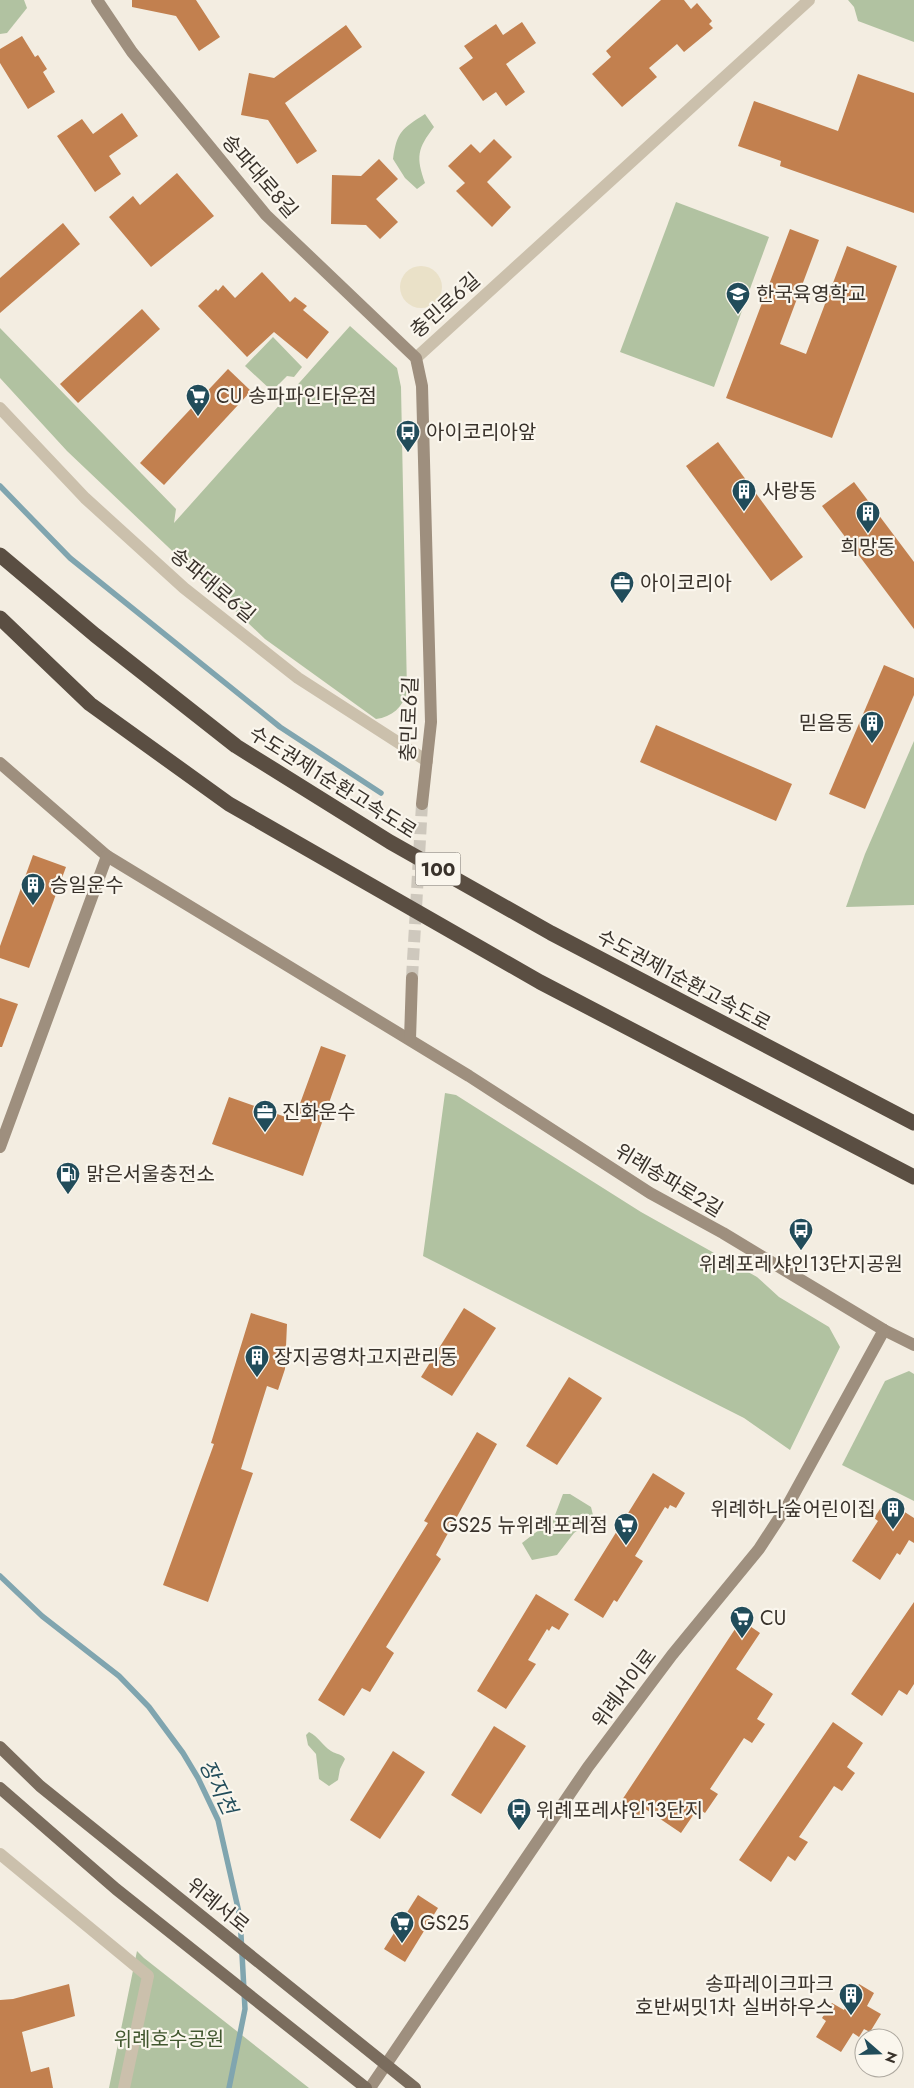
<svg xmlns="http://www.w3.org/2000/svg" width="914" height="2088" font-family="Jost,'Noto Sans KR',sans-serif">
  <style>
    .green { fill: #b1c2a1 }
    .plaza { fill: #eae1c8 }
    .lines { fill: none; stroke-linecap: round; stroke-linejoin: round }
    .stream { stroke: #80a5af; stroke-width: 5.5 }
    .building { fill: #c2804f }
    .secondary-tunnel { stroke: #cec8bd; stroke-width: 12; stroke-dasharray: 12 6; stroke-linecap: butt }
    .street { stroke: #cbc0ac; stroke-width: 12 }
    .secondary { stroke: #9e8f7e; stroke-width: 12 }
    .primary { stroke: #7a6c5d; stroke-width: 12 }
    .highway { stroke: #5a4e42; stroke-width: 15 }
    .labels { text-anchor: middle; stroke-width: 4.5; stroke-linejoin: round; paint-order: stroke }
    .shield { fill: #faf6ed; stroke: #736d65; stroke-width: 1 }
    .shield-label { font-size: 19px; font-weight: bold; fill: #39322b }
    .street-label { font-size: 20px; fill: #39322b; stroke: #faf6ed }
    .poi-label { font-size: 20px; fill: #39322b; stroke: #faf6ed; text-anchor: start }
    .park-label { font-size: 20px; fill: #41572f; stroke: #faf6ed }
    .water-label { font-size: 21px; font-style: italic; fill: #214c5a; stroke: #faf6ed }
  </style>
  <rect width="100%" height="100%" fill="#f3ede1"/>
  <g class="green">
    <path d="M0,0h24l3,8 -20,25 -7,1z"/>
    <path d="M848,0h66v42l-56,-21 -4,-14z"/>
    <path d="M425,114l9,13c-17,22 -18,30 -9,56l-8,6 -12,-11 -12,-19c4,-28 9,-30 32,-45z"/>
    <path d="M676,202l93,35 -55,150 -94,-35z"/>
    <path d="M350,326l47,42 4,19 6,305c-4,15 -15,25 -31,27l-111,-80 -198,-188 -67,-73v-50l176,181 -2,14z"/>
    <path d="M273,337l29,30 -8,10 -7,-1 -15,15 -27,-25z"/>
    <path d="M914,741v164l-68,2 19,-53z"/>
    <path d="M445,1093l11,2 185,117 116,65 22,20 50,30 11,20 -50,103 -46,-32 -321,-162z"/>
    <path d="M909,1371l5,3v127l-72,-36 43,-84z"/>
    <path d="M563,1494h7l21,13 3,12 -20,14 -17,22 -25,5 -10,-17 26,-20 7,-8z"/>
    <path d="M309,1732c10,5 13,13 22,19 6,4 10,2 14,8l-5,10 -2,11 -9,6 -10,-7 -3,-25 -8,-9 -2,-10z"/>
    <path d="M137,1951l7,7 165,130h-200z"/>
  </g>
  <circle class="plaza" cx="421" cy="287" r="21"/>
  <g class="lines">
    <g class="stream">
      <path d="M0,486l70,72 210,169 101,66"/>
      <path d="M0,1576l42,40 77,60 30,31 34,46 15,25 20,42 22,97 5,92 -16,79"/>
    </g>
  </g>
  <g class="building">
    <path d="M132,0h64l24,37 -21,14 -23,-35 -44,-9z"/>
    <path d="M661,0h23l7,9 6,-6 15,18 -3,3 4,4 -29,24 -7,-8 -28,24 8,9 -35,30 -30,-33 19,-17 -5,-6z"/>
    <path d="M522,22l14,21 -30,21 19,28 -19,14 -10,-14 -13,9 -24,-33 14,-10 -9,-12 32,-22 7,11z"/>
    <path d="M346,25l16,22 -77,56 32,48 -20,13 -29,-44 -27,-5 8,-42 25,5z"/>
    <path d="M22,36l13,21 3,-2 9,14 -4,3 12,20 -27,17 -28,-46v-14z"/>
    <path d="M858,74l56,19v120l-134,-47 1,-5 -43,-15 16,-45 84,30z"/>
    <path d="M122,113l16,23 -29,20 12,18 -26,18 -38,-56 25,-17 11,15z"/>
    <path d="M494,139l18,18 -25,25 24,25 -19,20 -36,-36 9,-8 -17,-17 23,-22 9,9z"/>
    <path d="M379,159l19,20 -22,20 22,23 -18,17 -14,-14 -35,-1 1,-49 29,1z"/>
    <path d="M177,173l37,43 -63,51 -42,-50 24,-21 7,9z"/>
    <path d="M63,223l17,21 -80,69v-35z"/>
    <path d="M790,229l29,11 -39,104 26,10 41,-108 50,20 -65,172 -106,-40z"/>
    <path d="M262,272l28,30 5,-5 12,9 -4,4 26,22 -22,27 -33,-27 -27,25 -49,-51 18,-17 2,2 5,-6 12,13z"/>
    <path d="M142,309l18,20 -82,74 -18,-19z"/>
    <path d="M228,369l23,22 -87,94 -24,-22z"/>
    <path d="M718,442l85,115 -32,24 -85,-115z"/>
    <path d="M854,482l60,80v67l-92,-123z"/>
    <path d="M884,665l30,13v17l-49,114 -36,-15z"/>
    <path d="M656,725l136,59 -16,37 -136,-59z"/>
    <path d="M33,855l33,12 -37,101 -29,-10v-12z"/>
    <path d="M0,998l18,6 -16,43h-2z"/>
    <path d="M321,1046l25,9 -43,121 -91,-32 17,-47 65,23z"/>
    <path d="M464,1308l32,20 -44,68 -31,-19z"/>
    <path d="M251,1313l36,11 -2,45 -7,21 -11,-4 -26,83 12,4 -45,129 -45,-17 51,-141 -3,-1z"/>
    <path d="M569,1377l33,21 -45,67 -31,-19z"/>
    <path d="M477,1432l20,12 -61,111 5,4 -55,88 8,6 -24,39 -8,-4 -18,28 -26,-16 110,-177 -4,-2z"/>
    <path d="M653,1473l32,20 -9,15 -6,-3 -2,4 -3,-2 -30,49 8,5 -26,41 -3,-2 -11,18 -29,-18z"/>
    <path d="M886,1500l28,18v25l-5,-3 -9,15 -3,-2 -17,27 -28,-19 26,-40 -4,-3z"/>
    <path d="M536,1594l33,20 -10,16 -7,-4 -3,5 -2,-2 -19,31 8,4 -30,45 -29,-18z"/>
    <path d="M914,1602v82l-7,11 -8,-5 -17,26 -31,-22z"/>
    <path d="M741,1620l19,13 -24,36 37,25 -16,25 8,5 -13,19 -8,-5 -34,51 8,5 -13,19 -7,-5 -17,25 -37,-25 -5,8 -19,-13z"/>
    <path d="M833,1722l30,21 -16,24 8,6 -13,18 -8,-5 -35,51 9,5 -13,19 -7,-5 -17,26 -32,-22z"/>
    <path d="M494,1726l32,20 -45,68 -30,-19z"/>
    <path d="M393,1751l32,21 -45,67 -30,-19z"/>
    <path d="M418,1895l20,13 -33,54 -21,-13z"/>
    <path d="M69,1984l6,32 -53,16 9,40 18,-5 4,21h-53v-88l13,-1z"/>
    <path d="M859,1984l15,9 -7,13 14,8 -11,18 -6,-3 -5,8 -6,-4 -12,19 -25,-15 10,-16 -4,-3 10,-15 12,7z"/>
  </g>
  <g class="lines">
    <path class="secondary-tunnel" d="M412,978l10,-174"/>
    <g class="street">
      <path d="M416,358l393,-358"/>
      <path d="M0,408l85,90 99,90 114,90 129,83"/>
      <path d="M0,1854l148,122 -24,112"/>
    </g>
    <g class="secondary">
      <path d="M97,0l35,52 134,163 150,143 6,28 9,336 -9,82"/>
      <path d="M0,763l107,93 362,220 181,117 73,40 161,97 30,15"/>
      <path d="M410,1039l2,-61"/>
      <path d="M0,1147l107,-291"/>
      <path d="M370,2088l218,-321 84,-112 87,-106 30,-46 95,-173"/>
    </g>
    <g class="primary">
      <path d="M0,1747l40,39 375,302"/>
      <path d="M0,1788l116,101 250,199"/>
    </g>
    <g class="highway">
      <path d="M0,555l95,80 141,111 154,96 161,91 363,190"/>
      <path d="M0,618l90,86 139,100 311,178 374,195"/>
    </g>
  </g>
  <defs>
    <symbol id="school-pin" viewBox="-11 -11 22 30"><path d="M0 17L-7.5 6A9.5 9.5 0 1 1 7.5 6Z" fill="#214c5a" stroke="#faf6ed"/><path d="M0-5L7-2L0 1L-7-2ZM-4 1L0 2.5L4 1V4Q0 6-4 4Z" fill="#fff"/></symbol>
    <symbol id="supermarket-pin" viewBox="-11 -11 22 30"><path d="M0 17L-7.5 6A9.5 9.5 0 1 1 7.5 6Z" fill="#214c5a" stroke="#faf6ed"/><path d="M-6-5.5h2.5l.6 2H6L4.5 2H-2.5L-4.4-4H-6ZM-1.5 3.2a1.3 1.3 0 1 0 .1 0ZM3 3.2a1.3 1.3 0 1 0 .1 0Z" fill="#fff"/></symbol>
    <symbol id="bus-pin" viewBox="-11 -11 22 30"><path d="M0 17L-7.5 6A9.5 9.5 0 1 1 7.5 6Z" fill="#214c5a" stroke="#faf6ed"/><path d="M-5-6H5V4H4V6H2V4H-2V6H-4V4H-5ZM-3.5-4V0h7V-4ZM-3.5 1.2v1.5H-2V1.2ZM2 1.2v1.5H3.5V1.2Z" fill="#fff"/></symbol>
    <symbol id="building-pin" viewBox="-11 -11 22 30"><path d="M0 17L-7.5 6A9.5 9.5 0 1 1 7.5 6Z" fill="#214c5a" stroke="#faf6ed"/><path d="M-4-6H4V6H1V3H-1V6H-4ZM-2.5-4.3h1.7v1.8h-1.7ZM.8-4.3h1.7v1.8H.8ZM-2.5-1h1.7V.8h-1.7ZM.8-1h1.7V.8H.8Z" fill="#fff"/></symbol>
    <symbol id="office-pin" viewBox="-11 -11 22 30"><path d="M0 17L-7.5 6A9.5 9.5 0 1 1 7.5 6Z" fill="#214c5a" stroke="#faf6ed"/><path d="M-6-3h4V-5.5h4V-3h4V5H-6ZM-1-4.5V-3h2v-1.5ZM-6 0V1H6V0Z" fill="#fff"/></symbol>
    <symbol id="fuel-pin" viewBox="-11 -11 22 30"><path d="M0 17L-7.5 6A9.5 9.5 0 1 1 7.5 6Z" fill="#214c5a" stroke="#faf6ed"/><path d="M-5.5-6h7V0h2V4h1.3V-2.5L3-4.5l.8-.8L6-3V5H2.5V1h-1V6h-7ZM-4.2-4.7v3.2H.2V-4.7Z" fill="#fff"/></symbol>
  </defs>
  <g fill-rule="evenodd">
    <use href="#school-pin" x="724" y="280" width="28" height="38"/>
    <use href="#supermarket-pin" x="184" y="382" width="28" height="38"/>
    <use href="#bus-pin" x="394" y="418" width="28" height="38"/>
    <use href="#building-pin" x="730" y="477" width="28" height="38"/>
    <use href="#building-pin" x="854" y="499" width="28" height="38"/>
    <use href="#office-pin" x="608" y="569" width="28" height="38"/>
    <use href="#building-pin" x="858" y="709" width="28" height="38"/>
    <use href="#building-pin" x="19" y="871" width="28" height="38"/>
    <use href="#office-pin" x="251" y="1098" width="28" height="38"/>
    <use href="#fuel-pin" x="54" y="1160" width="28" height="38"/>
    <use href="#bus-pin" x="787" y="1216" width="28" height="38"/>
    <use href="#building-pin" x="243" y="1343" width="28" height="38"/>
    <use href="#building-pin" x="879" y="1495" width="28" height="38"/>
    <use href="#supermarket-pin" x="612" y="1511" width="28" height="38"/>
    <use href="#supermarket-pin" x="728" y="1604" width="28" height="38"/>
    <use href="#bus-pin" x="505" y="1796" width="28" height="38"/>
    <use href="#supermarket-pin" x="388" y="1909" width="28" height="38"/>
    <use href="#building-pin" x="837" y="1981" width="28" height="38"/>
  </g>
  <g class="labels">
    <rect class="shield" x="415.5" y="852.5" width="45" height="33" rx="4"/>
    <g class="shield-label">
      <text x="438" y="876">100</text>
    </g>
    <g class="street-label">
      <text transform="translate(260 176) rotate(49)" y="7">송파대로8길</text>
      <text transform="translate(445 305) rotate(-42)" y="7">충민로6길</text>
      <text transform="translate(213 585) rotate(40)" y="7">송파대로6길</text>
      <text transform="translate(409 719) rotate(-88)" y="7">충민로6길</text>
      <text transform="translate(333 782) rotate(32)" y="7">수도권제1순환고속도로</text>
      <text transform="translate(684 980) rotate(28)" y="7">수도권제1순환고속도로</text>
      <text transform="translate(669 1180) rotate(31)" y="7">위례송파로2길</text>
      <text transform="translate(624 1688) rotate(-53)" y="7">위례서이로</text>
      <text transform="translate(218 1905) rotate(39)" y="7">위례서로</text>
    </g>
    <g class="poi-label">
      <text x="756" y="301">한국육영학교</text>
      <text x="216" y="403">CU 송파파인타운점</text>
      <text x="426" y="439">아이코리아앞</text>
      <text x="762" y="498">사랑동</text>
      <text x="868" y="554" text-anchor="middle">희망동</text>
      <text x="640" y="590">아이코리아</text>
      <text x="854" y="730" text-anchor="end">믿음동</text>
      <text x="50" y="892">승일운수</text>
      <text x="282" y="1119">진화운수</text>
      <text x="86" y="1181">맑은서울충전소</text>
      <text x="801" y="1271" text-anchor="middle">위례포레샤인13단지공원</text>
      <text x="274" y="1364">장지공영차고지관리동</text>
      <text x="876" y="1516" text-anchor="end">위례하나숲어린이집</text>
      <text x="608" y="1532" text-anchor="end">GS25 뉴위례포레점</text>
      <text x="760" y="1625">CU</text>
      <text x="536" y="1817">위례포레샤인13단지</text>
      <text x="420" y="1930">GS25</text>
      <text x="834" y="1991" text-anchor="end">송파레이크파크<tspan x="834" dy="23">호반써밋1차 실버하우스</tspan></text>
    </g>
    <g class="park-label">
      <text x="169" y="2046">위례호수공원</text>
    </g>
    <g class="water-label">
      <text transform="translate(218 1787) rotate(64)" y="7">장지천</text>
    </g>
  </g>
  <g transform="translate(879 2053) rotate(110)"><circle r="24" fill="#faf6ed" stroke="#ada89f"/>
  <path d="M0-4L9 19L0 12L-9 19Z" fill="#214c5a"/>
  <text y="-8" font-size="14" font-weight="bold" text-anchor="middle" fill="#39322b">N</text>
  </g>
</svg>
